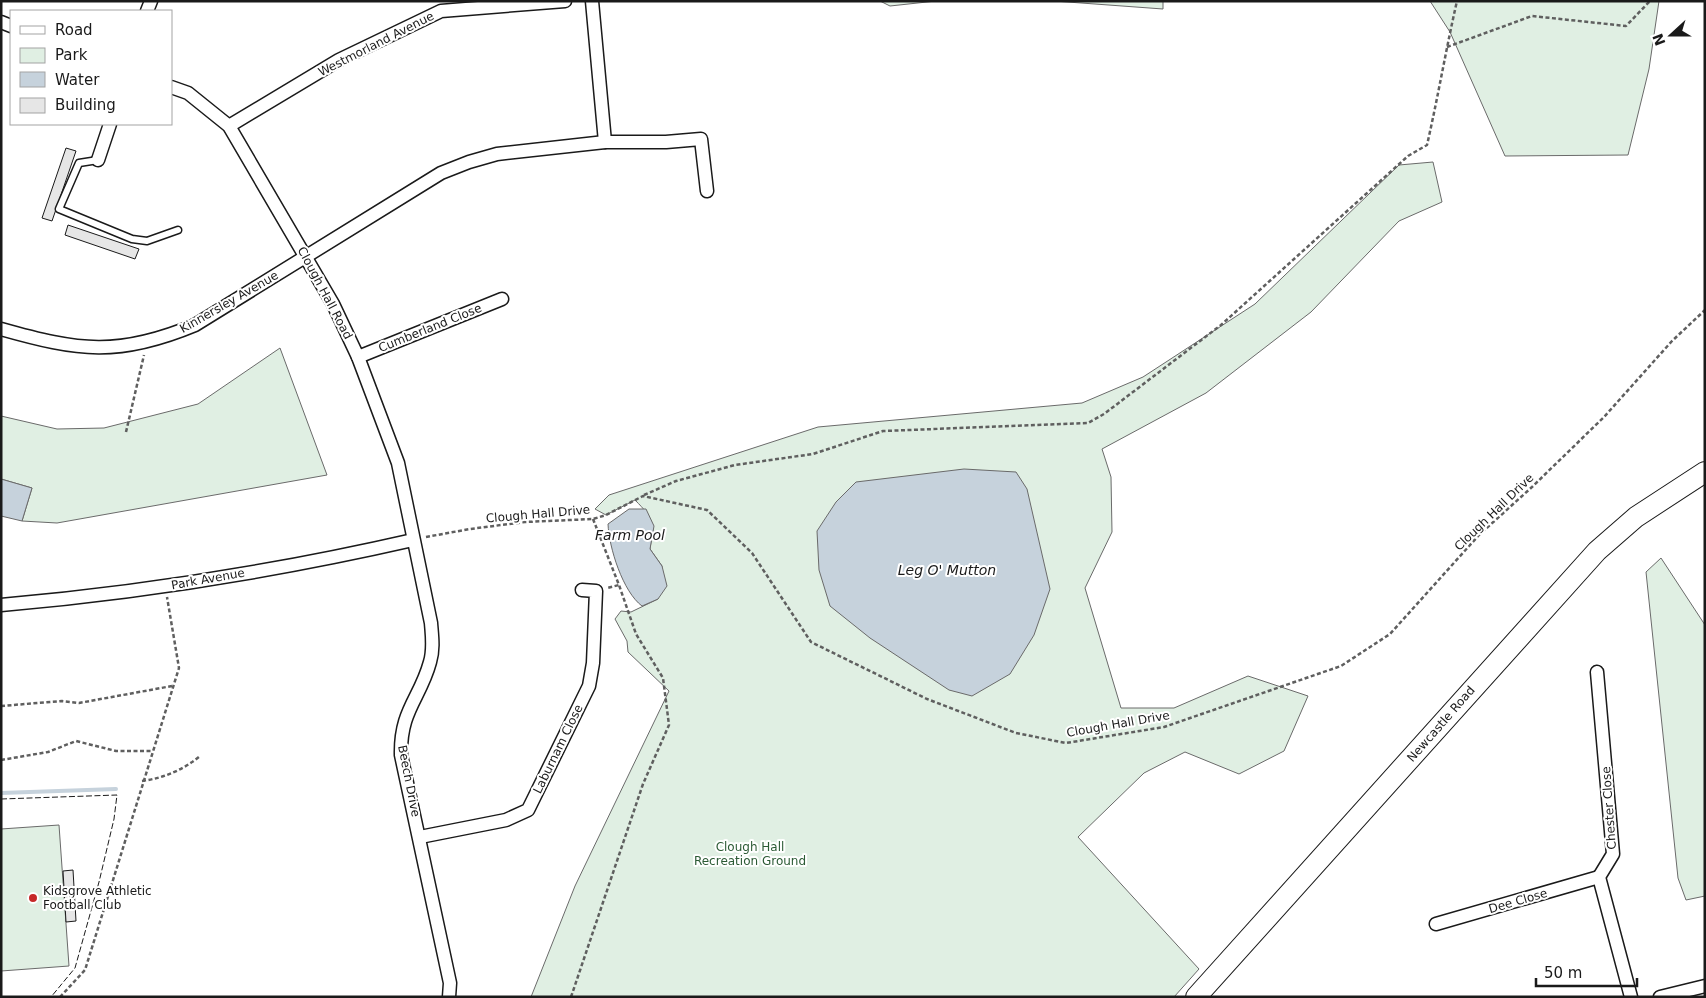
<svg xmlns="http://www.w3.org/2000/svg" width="1706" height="998" font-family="'DejaVu Sans',sans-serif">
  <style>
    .green { fill: #e0efe3; stroke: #6a6a6a }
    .water { fill: #c6d2dc; stroke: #6a6a6a }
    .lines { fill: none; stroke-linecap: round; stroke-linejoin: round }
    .stream { stroke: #c6d2dc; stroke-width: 4 }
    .building { fill: #e6e6e6; stroke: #1a1a1a }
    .service-casing { stroke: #1a1a1a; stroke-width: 9 }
    .minor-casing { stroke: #1a1a1a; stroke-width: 15 }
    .trunk-casing { stroke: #1a1a1a; stroke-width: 22 }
    .path { stroke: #5f5f5f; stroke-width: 2.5; stroke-dasharray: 4 2.5; stroke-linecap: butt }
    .service { stroke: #fff; stroke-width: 6 }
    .minor { stroke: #fff; stroke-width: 12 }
    .trunk { stroke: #fff; stroke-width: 20 }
    .fence { stroke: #1a1a1a; stroke-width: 1; stroke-dasharray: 6 2.5; stroke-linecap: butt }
    .poi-dot { fill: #c62828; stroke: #fff; stroke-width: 2 }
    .labels { text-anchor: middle; stroke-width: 4; stroke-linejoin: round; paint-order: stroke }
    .street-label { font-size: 12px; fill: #1a1a1a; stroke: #fff }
    .park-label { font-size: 12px; fill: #2b5a34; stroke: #fff }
    .poi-label { font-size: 12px; fill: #1a1a1a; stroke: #fff; text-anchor: start }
    .water-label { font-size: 14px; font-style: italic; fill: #1a1a1a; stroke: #fff }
  </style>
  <rect width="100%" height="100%" fill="#fff"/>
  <g class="green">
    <path d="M880,1h56l-46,5z"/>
    <path d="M1054,1h109v8z"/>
    <path d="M1430,1h229l-10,68 -21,86 -123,1 -55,-124z"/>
    <path d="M1433,162l9,40 -43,19 -88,91 -105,81 -104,56 9,28 1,55 -27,56 36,120h53l74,-32 60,20 -24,55 -45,23 -54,-22 -41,21 -66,64 121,132 -25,28h-643l44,-111 94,-195 -41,-39 -1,-11 -12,-22 6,-8 10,1 27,-13 4,-33 -12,-17c4,-26 4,-30 -15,-49l-29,15 -11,-6 14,-14 209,-68 264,-24 61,-26 112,-73 144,-139z"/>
    <path d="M280,348l47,127 -270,48 -35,-2 10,-33 -31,-9v-63l56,13 47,-1 94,-24z"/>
    <path d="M1661,558l44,67v271l-19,4 -8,-22 -32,-306z"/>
    <path d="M59,825l10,141 -68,5v-142z"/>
  </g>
  <g class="water">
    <path d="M964,469l52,3 11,17 23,100 -16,46 -24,39 -38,22 -23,-6 -79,-52 -40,-32 -11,-36 -2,-39 19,-29 20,-20z"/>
    <path d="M1,479l31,9 -10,33 -21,-5z"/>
    <path d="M629,509h17l8,17 -4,23 12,17 5,20 -9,13 -16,7c-19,-14 -33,-58 -34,-82z"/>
  </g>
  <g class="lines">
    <path class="stream" d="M1,793l115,-4"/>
  </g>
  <g class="building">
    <path d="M66,148l10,3 -24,70 -10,-3z"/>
    <path d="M68,225l71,24 -4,10 -70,-24z"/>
    <path d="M73,870l3,51 -10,1 -3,-51z"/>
  </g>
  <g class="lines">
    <defs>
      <path id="service" d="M98,160l-19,3 -20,46 73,30 15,2 31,-11"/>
      <g id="minor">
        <path d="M592,1l13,141"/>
        <path d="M147,11l4,-10"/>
        <path d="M1,22l10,4"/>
        <path d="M171,87l17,6 41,33 104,178 25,53 40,106 33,160c1,13 3,26 -1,39 -10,37 -30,48 -29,93l49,228 -1,14"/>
        <path d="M229,126l110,-66 102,-49 124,-10"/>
        <path d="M98,160l12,-36"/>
        <path d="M1,329c78,22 117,28 194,-4l246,-152 28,-11 28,-8 108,-12h61l35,-3 6,52"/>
        <path d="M358,357l144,-58"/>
        <path d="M1,605c138,-12 276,-34 412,-65"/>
        <path d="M1597,672l16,182 -14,23 32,120"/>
        <path d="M420,837l86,-17 22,-10 61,-124 4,-23 3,-72 -14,-1"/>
        <path d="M1436,924l163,-47"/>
        <path d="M1660,997l45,-11"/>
      </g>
      <path id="trunk" d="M1196,997l401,-446 39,-34 69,-45"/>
    </defs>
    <use href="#service" class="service-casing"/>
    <use href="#minor" class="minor-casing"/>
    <use href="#trunk" class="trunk-casing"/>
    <g class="path">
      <path d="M1447,47l85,-31 94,10 24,-25"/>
      <path d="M126,432l18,-77"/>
      <path d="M644,495l32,-14 59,-16 78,-11 70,-23 205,-8 16,-9 117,-89 187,-169 19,-11c11,-48 19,-96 30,-144"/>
      <path d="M593,519l26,66 -12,3"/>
      <path d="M426,537l44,-8 55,-7 68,-3 13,-4 37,-19 64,14 45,43 59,89 116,57 89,34 50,10 98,-16 177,-61 49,-32 89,-99 53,-48 72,-70 68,-76 33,-31"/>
      <path d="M1,706l61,-5 17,2 93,-17"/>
      <path d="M1,760l47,-8 28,-11 40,10h36"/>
      <path d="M142,781c22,-3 41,-11 58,-25"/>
      <path d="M60,997l25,-27 94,-302 -12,-71"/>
      <path d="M571,997l72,-213 26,-59 -6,-47 -27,-44 -17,-49"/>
    </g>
    <use href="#service" class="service"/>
    <use href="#minor" class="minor"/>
    <use href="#trunk" class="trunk"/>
    <path class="fence" d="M1,799l116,-4 -3,24 -15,63 -24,86 -24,29"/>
  </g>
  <circle class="poi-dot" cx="33" cy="898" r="5"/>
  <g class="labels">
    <g class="street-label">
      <text transform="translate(376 44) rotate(-27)" y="4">Westmorland Avenue</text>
      <text transform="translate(325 293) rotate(62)" y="4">Clough Hall Road</text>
      <text transform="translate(229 302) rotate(-30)" y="4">Kinnersley Avenue</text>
      <text transform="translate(430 328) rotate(-22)" y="4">Cumberland Close</text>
      <text transform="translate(1494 512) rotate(-44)" y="4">Clough Hall Drive</text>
      <text transform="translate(538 514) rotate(-5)" y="4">Clough Hall Drive</text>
      <text transform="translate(208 579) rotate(-10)" y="4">Park Avenue</text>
      <text transform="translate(1118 724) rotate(-10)" y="4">Clough Hall Drive</text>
      <text transform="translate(1441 724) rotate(-49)" y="4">Newcastle Road</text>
      <text transform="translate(558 749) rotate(-64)" y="4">Laburnam Close</text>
      <text transform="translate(409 781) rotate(79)" y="4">Beech Drive</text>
      <text transform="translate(1609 808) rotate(-94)" y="4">Chester Close</text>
      <text transform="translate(1518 901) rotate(-16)" y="4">Dee Close</text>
    </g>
    <g class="park-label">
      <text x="750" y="851">Clough Hall<tspan x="750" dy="14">Recreation Ground</tspan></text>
    </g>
    <g class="poi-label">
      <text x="43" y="895">Kidsgrove Athletic<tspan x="43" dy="14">Football Club</tspan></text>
    </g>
    <g class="water-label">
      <text x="630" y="540">Farm Pool</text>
      <text x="947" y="575">Leg O' Mutton</text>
    </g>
  </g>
  <rect width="1706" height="998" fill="none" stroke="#1a1a1a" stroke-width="5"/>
  <rect x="10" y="10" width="162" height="115" fill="#ffffff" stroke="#a3a3a3"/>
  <rect x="20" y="26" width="25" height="8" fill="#ffffff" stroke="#a3a3a3"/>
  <text x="55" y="35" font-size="15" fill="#1a1a1a">Road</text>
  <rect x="20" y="48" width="25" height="15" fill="#e0efe3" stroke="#a3a3a3"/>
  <text x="55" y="60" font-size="15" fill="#1a1a1a">Park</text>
  <rect x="20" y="72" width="25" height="15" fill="#c6d2dc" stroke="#a3a3a3"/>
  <text x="55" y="85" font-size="15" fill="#1a1a1a">Water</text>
  <rect x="20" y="98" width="25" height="15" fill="#e6e6e6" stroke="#a3a3a3"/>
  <text x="55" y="110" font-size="15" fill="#1a1a1a">Building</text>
  <g transform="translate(1671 35) rotate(249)" stroke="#ffffff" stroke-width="4" paint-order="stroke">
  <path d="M0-4L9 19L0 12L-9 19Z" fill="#1a1a1a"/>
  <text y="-8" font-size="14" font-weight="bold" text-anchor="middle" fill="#1a1a1a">N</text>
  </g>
  <path d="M1536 978v8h101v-8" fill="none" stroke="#1a1a1a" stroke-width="2.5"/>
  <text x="1544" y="978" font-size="15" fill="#1a1a1a" stroke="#ffffff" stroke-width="4" paint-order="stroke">50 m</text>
</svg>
